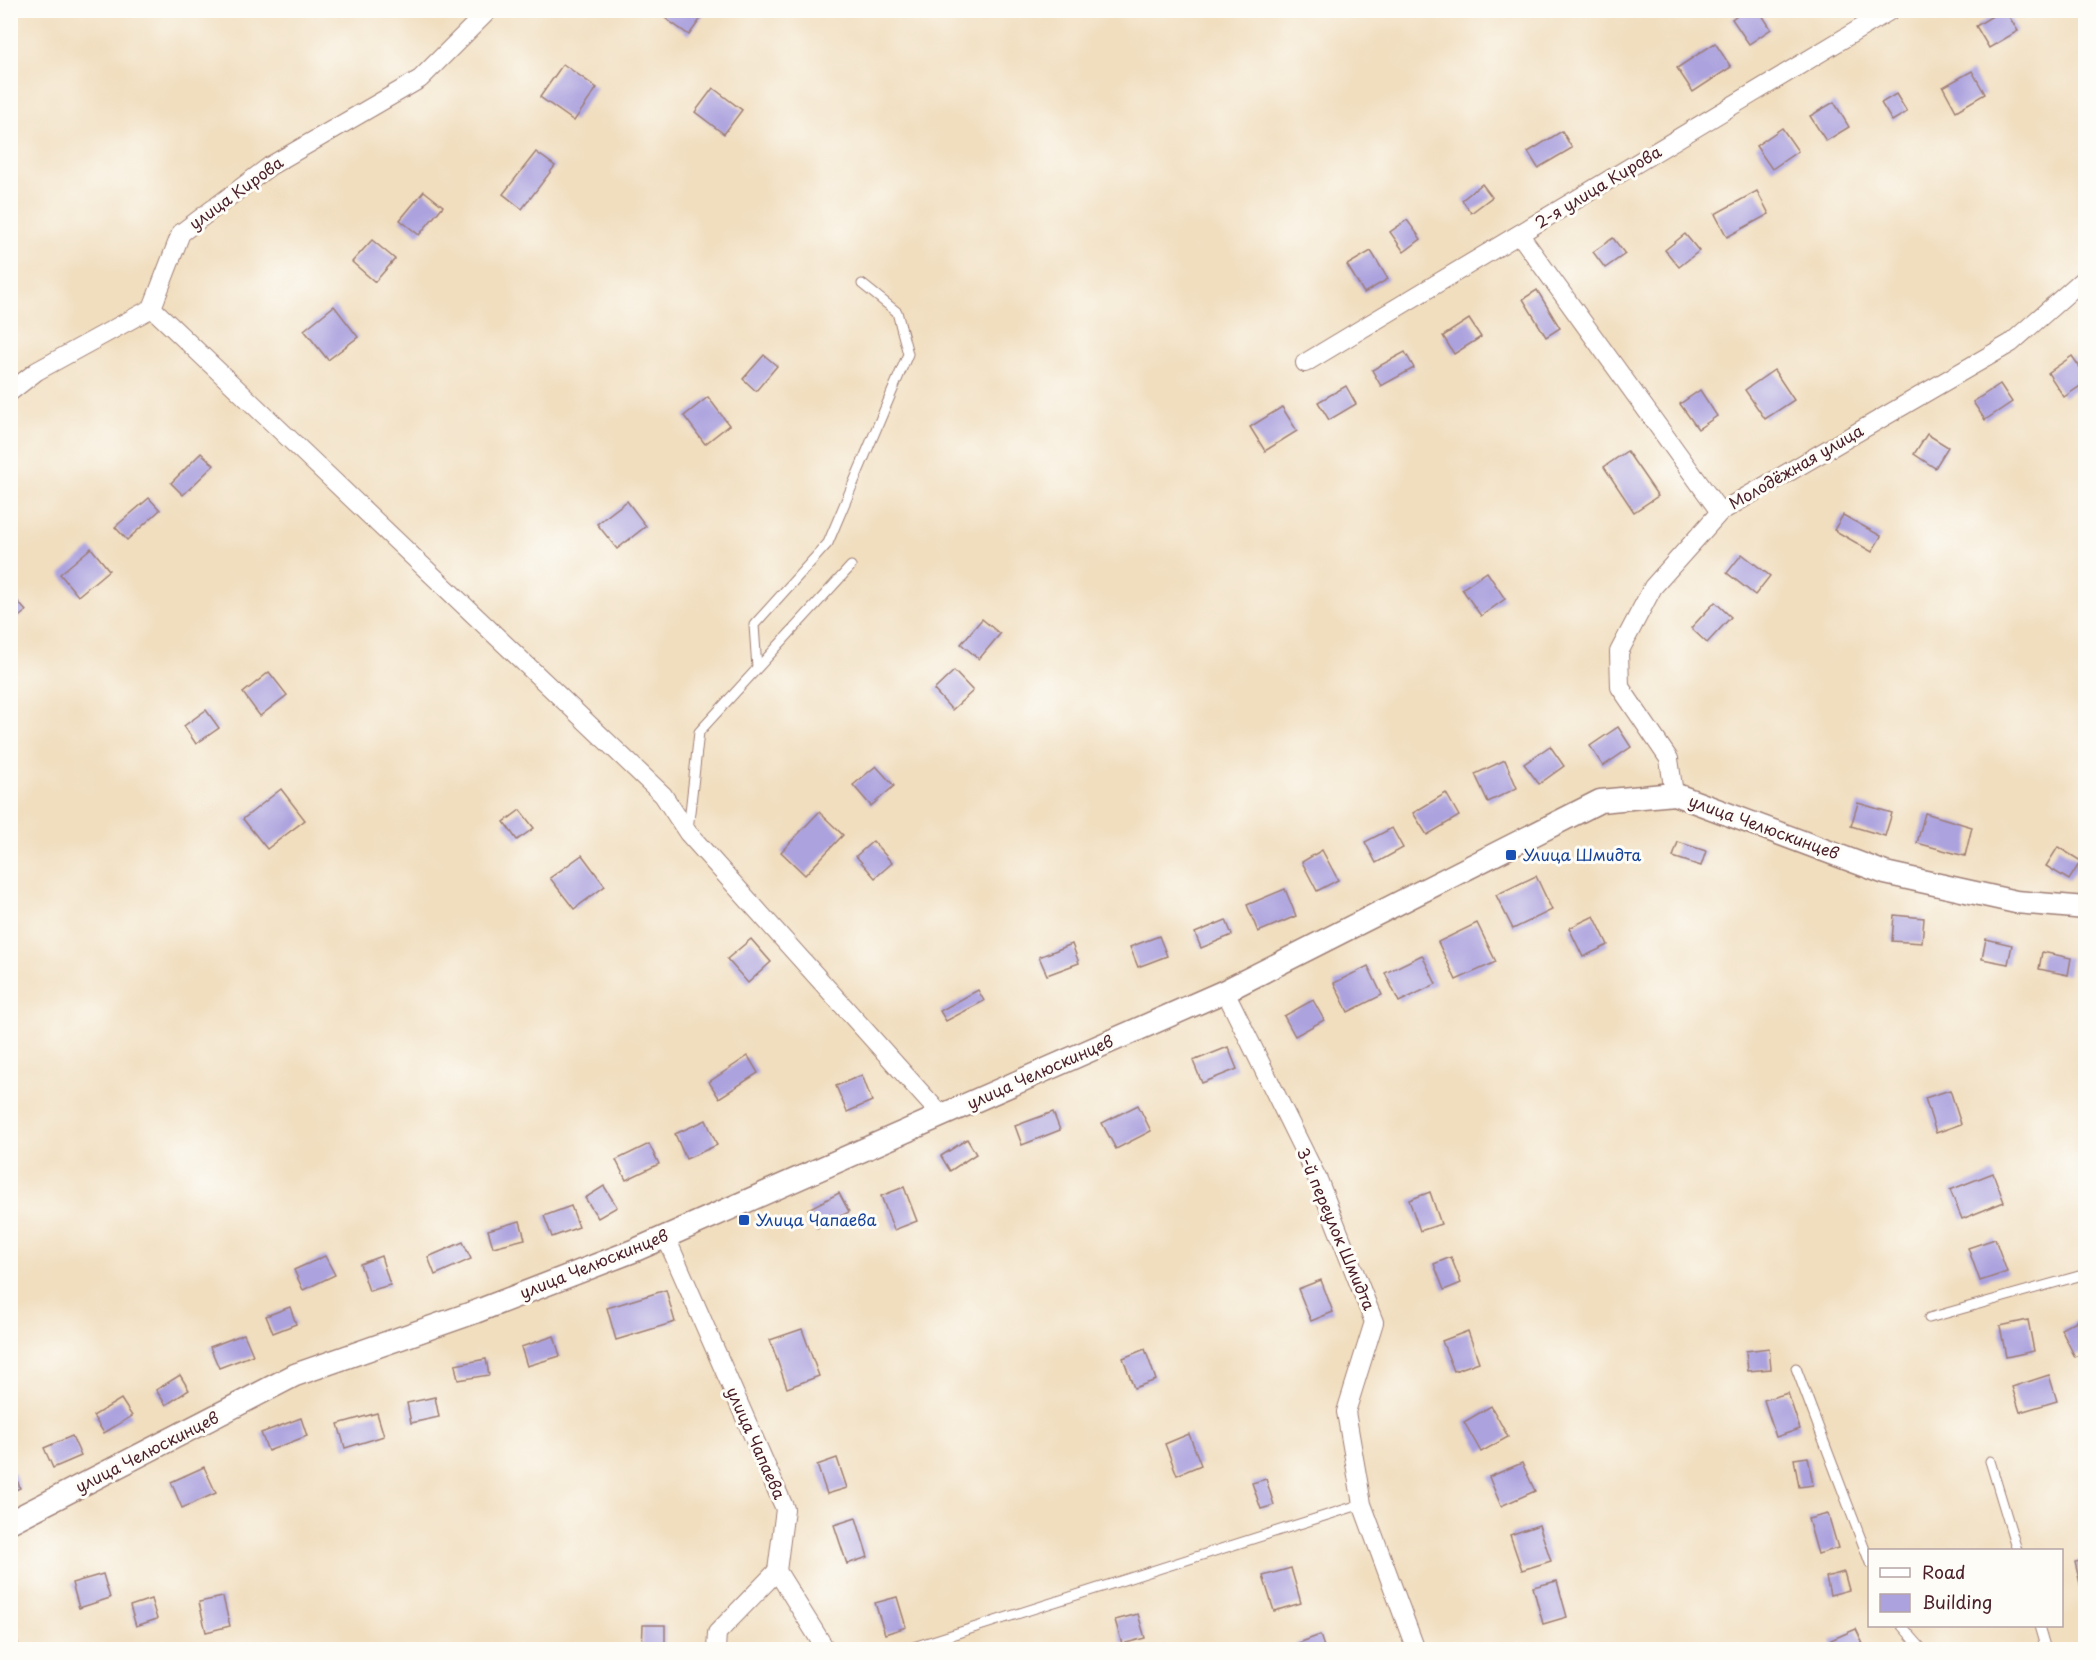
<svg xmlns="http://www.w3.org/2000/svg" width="2096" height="1660" font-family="'Playpen Sans',sans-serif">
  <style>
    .building { fill: #aca2de }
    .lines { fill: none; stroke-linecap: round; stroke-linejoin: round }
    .service-casing { stroke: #9e7e75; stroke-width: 11 }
    .minor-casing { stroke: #9e7e75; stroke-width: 20 }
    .tertiary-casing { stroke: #9e7e75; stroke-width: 25 }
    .service { stroke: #fff; stroke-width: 9 }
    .minor { stroke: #fff; stroke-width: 18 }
    .tertiary { stroke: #fff; stroke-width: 22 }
    .transit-dot { fill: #1a4fb4; stroke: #fdfcf7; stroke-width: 2 }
    .labels { text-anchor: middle; stroke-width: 6; stroke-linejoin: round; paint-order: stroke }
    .street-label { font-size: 16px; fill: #4a1f2b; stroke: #fdfcf7 }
    .transit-label { font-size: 16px; fill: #164399; stroke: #fdfcf7; text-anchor: start }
  </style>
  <rect width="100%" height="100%" fill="#fdfcf7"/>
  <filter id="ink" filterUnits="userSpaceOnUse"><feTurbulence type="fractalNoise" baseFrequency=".0167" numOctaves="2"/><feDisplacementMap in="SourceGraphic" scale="12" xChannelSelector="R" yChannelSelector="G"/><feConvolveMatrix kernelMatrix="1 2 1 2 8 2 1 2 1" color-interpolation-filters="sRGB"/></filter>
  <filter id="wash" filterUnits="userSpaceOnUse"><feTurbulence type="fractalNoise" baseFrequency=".008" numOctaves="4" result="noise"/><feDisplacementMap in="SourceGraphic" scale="24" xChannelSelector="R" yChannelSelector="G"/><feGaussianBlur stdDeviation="1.35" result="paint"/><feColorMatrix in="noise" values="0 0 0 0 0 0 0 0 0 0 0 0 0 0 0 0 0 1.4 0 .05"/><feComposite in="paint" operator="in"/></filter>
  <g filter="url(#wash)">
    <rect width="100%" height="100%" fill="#f1debf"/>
    <g id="blocks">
      <g class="building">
        <path d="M665,10h42l-18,25 -27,-19z"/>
        <path d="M1744,10h15l12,19 -22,15 -17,-25z"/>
        <path d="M2002,10h3l13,21 -29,17 -13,-22z"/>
        <path d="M1715,43l16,24 -38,25 -16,-24z"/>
        <path d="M563,64l34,24 -23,33 -34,-24z"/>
        <path d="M1972,71l13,23 -29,17 -13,-24z"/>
        <path d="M713,88l29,22 -18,24 -29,-22z"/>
        <path d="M1896,94l11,18 -15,9 -11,-18z"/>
        <path d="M1834,102l15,25 -23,14 -16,-25z"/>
        <path d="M1782,128l16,23 -26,18 -16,-23z"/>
        <path d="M1562,131l10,17 -34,20 -10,-16z"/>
        <path d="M536,152l19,14 -33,43 -19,-15z"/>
        <path d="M1482,184l10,13 -21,16 -9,-13z"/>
        <path d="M424,191l19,15 -24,29 -19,-15z"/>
        <path d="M1757,191l12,23 -42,23 -12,-23z"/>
        <path d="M1407,220l14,19 -17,13 -14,-20z"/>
        <path d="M1685,234l14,17 -20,16 -14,-17z"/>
        <path d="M1613,238l12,16 -20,14 -12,-16z"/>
        <path d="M372,240l23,19 -20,23 -23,-20z"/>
        <path d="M1371,251l17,28 -24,14 -17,-28z"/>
        <path d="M1537,290l23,38 -14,9 -23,-38z"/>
        <path d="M334,306l24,31 -30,23 -24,-30z"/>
        <path d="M1469,319l12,18 -27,17 -11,-18z"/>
        <path d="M1405,352l9,16 -33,18 -9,-16z"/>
        <path d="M764,355l13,11 -21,25 -13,-12z"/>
        <path d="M2072,356l14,20v6l-22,15 -16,-24z"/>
        <path d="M1774,370l20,30 -29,19 -20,-29z"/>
        <path d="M2000,384l12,18 -27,18 -12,-18z"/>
        <path d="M1346,386l10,18 -27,16 -11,-18z"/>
        <path d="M1700,390l17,26 -19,13 -18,-25z"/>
        <path d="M708,397l21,28 -24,19 -21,-28z"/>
        <path d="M1282,407l15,24 -32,20 -15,-24z"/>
        <path d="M1927,434l21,13 -13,21 -21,-14z"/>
        <path d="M1627,451l31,45 -24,16 -30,-45z"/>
        <path d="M201,453l13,12 -31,30 -12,-12z"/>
        <path d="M149,498l11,12 -33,30 -12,-13z"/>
        <path d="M627,501l19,25 -29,23 -20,-25z"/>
        <path d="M1843,515l38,21 -9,16 -38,-22z"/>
        <path d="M91,548l18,22 -31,26 -18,-22z"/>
        <path d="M1742,554l28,22 -15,19 -28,-22z"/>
        <path d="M1487,572l18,27 -24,17 -19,-27z"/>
        <path d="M10,593l16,18 -16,13z"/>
        <path d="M1715,602l16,15 -24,26 -16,-15z"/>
        <path d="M982,619l18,15 -21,25 -18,-15z"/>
        <path d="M954,671l19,20 -21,19 -18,-20z"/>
        <path d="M269,672l18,23 -27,21 -17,-23z"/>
        <path d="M206,710l13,18 -23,16 -12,-18z"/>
        <path d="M1618,727l13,20 -28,19 -13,-20z"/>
        <path d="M1550,746l14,20 -25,18 -15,-20z"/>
        <path d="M1505,760l12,28 -29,14 -13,-28z"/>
        <path d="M876,766l18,20 -23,20 -18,-21z"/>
        <path d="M281,789l24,31 -38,29 -24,-30z"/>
        <path d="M1446,793l13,23 -32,19 -14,-22z"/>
        <path d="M1858,803l34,10 -7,23 -34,-10z"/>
        <path d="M520,810l14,18 -17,12 -13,-18z"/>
        <path d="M819,812l24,23 -38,40 -24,-23z"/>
        <path d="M1925,813l47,14 -7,29 -48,-13z"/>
        <path d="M1392,828l11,20 -27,15 -11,-21z"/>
        <path d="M873,841l19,22 -17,15 -19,-22z"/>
        <path d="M1678,842l28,9 -5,15 -28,-9z"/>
        <path d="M2058,847l23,14 -12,19 -23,-14z"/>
        <path d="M1322,850l16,30 -21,11 -15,-29z"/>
        <path d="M582,855l23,31 -31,23 -24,-31z"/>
        <path d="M1536,876l16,34 -39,19 -17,-34z"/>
        <path d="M1285,889l11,27 -38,16 -11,-27z"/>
        <path d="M1894,915l30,3 -2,25 -30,-2z"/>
        <path d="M1594,916l14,29 -25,12 -14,-29z"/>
        <path d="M1226,920l6,15 -31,13 -6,-15z"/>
        <path d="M1477,923l19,39 -40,18 -18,-38z"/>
        <path d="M1159,936l8,20 -29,11 -8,-20z"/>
        <path d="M751,939l20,23 -23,21 -21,-24z"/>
        <path d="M1986,939l26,6 -4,19 -26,-5z"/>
        <path d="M1072,944l7,19 -32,12 -8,-18z"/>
        <path d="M2042,952l29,6 -3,17 -29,-6z"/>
        <path d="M1422,955l14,29 -37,18 -14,-29z"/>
        <path d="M1368,966l14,29 -34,17 -14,-29z"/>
        <path d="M978,990l6,11 -38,20 -6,-10z"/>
        <path d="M1313,1000l11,20 -29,16 -11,-20z"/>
        <path d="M1228,1047l9,22 -35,14 -9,-22z"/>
        <path d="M748,1056l10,17 -39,25 -10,-16z"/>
        <path d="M862,1075l10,26 -25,11 -11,-26z"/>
        <path d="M1950,1090l11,34 -25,9 -11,-35z"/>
        <path d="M1138,1105l13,26 -35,18 -14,-26z"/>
        <path d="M1053,1112l7,18 -38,15 -7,-19z"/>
        <path d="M706,1120l11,25 -31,14 -11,-25z"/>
        <path d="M967,1139l9,15 -26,17 -9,-15z"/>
        <path d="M649,1144l10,20 -33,16 -10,-20z"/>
        <path d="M1993,1173l11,29 -42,17 -12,-29z"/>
        <path d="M604,1186l13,21 -19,11 -13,-20z"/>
        <path d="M904,1187l13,34 -23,9 -13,-34z"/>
        <path d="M1430,1192l11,32 -21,7 -11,-31z"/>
        <path d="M839,1193l10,19 -32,16 -9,-19z"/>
        <path d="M571,1206l8,21 -27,10 -8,-21z"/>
        <path d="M520,1221l5,18 -32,8 -5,-17z"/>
        <path d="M1995,1239l12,33 -27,9 -12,-33z"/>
        <path d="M463,1242l8,17 -36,16 -7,-18z"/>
        <path d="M325,1256l10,19 -32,15 -9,-20z"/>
        <path d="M381,1256l9,29 -21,6 -9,-27z"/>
        <path d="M1451,1257l10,26 -17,7 -10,-26z"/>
        <path d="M1321,1280l12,32 -22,9 -13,-32z"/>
        <path d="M666,1290l9,32 -59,18 -9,-32z"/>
        <path d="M290,1307l6,17 -23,9 -7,-17z"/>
        <path d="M2082,1318l4,7v27l-11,5 -14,-28z"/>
        <path d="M2028,1320l6,31 -28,6 -6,-31z"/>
        <path d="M802,1329l17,47 -32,12 -17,-48z"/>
        <path d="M1468,1331l11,31 -25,9 -12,-30z"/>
        <path d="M244,1334l9,21 -34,13 -9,-21z"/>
        <path d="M554,1336l6,20 -33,10 -6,-19z"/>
        <path d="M1769,1348l2,21 -23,2 -2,-20z"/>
        <path d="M1145,1349l11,31 -22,8 -11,-30z"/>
        <path d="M486,1359l3,16 -31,5 -3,-15z"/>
        <path d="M180,1375l9,15 -23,15 -10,-15z"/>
        <path d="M2049,1375l8,26 -37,11 -8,-25z"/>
        <path d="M1788,1393l12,36 -24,8 -12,-37z"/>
        <path d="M435,1397l4,20 -28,6 -4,-20z"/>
        <path d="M121,1399l11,17 -28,17 -11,-17z"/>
        <path d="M1491,1406l17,31 -27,15 -17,-30z"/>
        <path d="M377,1413l7,23 -39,12 -7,-24z"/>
        <path d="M301,1418l6,18 -39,15 -7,-18z"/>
        <path d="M1189,1434l12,31 -24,10 -12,-31z"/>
        <path d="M72,1436l9,20 -28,12 -9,-20z"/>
        <path d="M1808,1457l5,28 -14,2 -5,-28z"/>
        <path d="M837,1458l10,30 -20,6 -10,-29z"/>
        <path d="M1522,1463l13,28 -34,15 -12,-29z"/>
        <path d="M204,1467l12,26 -34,15 -11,-26z"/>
        <path d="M14,1472l6,16 -10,4v-19z"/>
        <path d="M1266,1479l8,26 -13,4 -9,-26z"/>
        <path d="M1828,1514l10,34 -20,6 -10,-35z"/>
        <path d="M856,1518l12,39 -21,7 -13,-39z"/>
        <path d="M1539,1525l12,36 -29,9 -12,-35z"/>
        <path d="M2086,1560v31l-4,1 -7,-30z"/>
        <path d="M1291,1568l10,35 -27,8 -11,-35z"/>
        <path d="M1844,1572l5,18 -19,5 -4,-18z"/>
        <path d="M103,1574l7,24 -31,10 -7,-25z"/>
        <path d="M1557,1581l10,36 -24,7 -10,-37z"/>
        <path d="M223,1597l7,29 -24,6 -7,-30z"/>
        <path d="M897,1597l9,30 -21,7 -10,-31z"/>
        <path d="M151,1599l6,20 -21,7 -6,-20z"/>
        <path d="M1138,1614l7,24 -23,6 -7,-24z"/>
        <path d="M643,1625h22v25h-23z"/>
        <path d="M13,1628l7,22h-10v-21z"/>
        <path d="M1856,1629l7,15 -11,6h-17l-4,-10z"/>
        <path d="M1320,1635l5,15h-27l-2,-6z"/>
      </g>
    </g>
  </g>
  <g filter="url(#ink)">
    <use href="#blocks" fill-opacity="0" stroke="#9e7e75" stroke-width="1.5"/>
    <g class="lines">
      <defs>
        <g id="service">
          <path d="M757,668l-3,-43 74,-82 80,-189 -11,-42 -35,-28"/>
          <path d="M688,830l11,-98 152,-166"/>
          <path d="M1929,1318l157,-44"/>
          <path d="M1796,1368l74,195"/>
          <path d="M1990,1461l27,89"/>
          <path d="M1902,1626l21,24"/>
          <path d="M2039,1626l7,24"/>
          <path d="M904,1650l458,-146"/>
        </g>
        <g id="minor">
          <path d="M1520,235l200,277"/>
          <path d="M152,308l511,487 25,38 253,282"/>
          <path d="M1305,363l586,-353"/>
          <path d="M10,392l27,-21 115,-63 29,-75 89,-67 150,-87 69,-69"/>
          <path d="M1674,794l-5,-35 -49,-72 -1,-35 34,-65 67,-75 291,-169 75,-66"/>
          <path d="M1225,991l94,191 55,140 -28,90 16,92 54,146"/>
          <path d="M665,1235l120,274 -8,62 49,79"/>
          <path d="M716,1650l1,-17 60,-62"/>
        </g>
        <path id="tertiary" d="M10,1522l285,-147 180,-63 158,-61 592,-260 375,-190 74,-7 211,79 131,29 70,6"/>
      </defs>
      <use href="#service" class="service-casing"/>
      <use href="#minor" class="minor-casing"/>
      <use href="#tertiary" class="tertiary-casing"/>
      <use href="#service" class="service"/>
      <use href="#minor" class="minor"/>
      <use href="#tertiary" class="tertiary"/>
    </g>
  </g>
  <g class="transit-dot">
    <rect x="1505" y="849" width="12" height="12" rx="3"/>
    <rect x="738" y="1214" width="12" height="12" rx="3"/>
  </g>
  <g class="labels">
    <g class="street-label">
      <text transform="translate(1598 187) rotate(-31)" y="6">2-я улица Кирова</text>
      <text transform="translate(236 193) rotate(-36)" y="6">улица Кирова</text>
      <text transform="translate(1796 467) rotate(-30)" y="6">Молодёжная улица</text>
      <text transform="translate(1764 827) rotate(20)" y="6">улица Челюскинцев</text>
      <text transform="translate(1040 1072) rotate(-24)" y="6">улица Челюскинцев</text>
      <text transform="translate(1336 1229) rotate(67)" y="6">3-й переулок Шмидта</text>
      <text transform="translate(594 1264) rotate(-22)" y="6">улица Челюскинцев</text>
      <text transform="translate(756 1443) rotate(66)" y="6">улица Чапаева</text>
      <text transform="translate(147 1452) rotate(-27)" y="6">улица Челюскинцев</text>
    </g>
    <g class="transit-label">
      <text x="1523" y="861">Улица Шмидта</text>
      <text x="756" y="1226">Улица Чапаева</text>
    </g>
  </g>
  <rect width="2096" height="1660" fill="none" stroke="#fdfcf7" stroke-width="36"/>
  <rect x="1868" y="1549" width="195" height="78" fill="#fdfcf7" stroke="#b5a4a5" stroke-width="1.5"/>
  <rect x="1880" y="1568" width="30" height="9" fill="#ffffff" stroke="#b5a4a5" stroke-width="1.5"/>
  <text x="1922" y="1579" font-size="18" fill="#4a1f2b">Road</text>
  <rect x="1880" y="1594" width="30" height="18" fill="#aca2de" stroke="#b5a4a5" stroke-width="1.5"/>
  <text x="1922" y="1609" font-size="18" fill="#4a1f2b">Building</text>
</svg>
